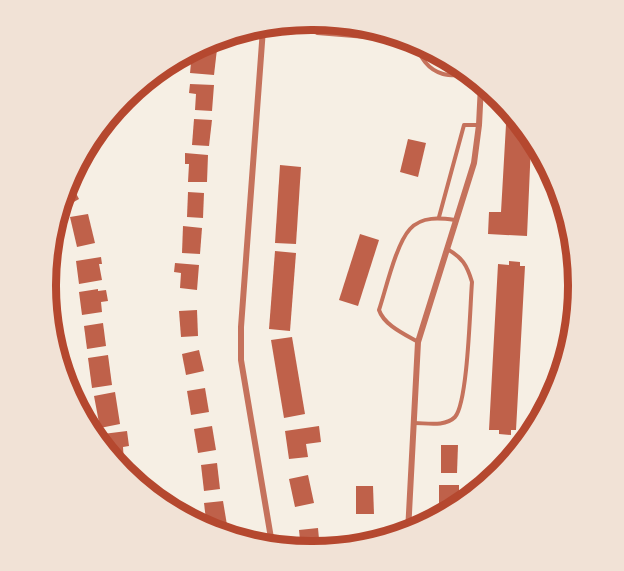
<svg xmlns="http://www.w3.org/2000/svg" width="624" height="571" font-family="Commissioner,sans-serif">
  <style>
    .building { fill: #bf614a }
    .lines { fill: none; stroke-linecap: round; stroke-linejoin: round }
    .service { stroke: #c5725c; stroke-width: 4 }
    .minor { stroke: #c5725c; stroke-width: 6 }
    .rim { fill: none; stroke: #b5482f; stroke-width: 8 }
  </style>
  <rect width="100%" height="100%" fill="#f6efe4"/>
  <g class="building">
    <path d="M199,47l18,2 -3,26 -24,-2 2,-21z"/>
    <path d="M190,84l24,1 -2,26 -17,-1 1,-16 -7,-1z"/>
    <path d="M507,107l24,37 -4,92 -39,-2 1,-22h12z"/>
    <path d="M194,119l18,1 -3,26 -17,-1z"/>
    <path d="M408,139l18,4 -8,34 -18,-5z"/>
    <path d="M185,153l23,2 -1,27h-19l1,-18h-4z"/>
    <path d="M280,165l21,2 -5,77 -21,-1z"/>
    <path d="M69,180l10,19 -16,9 -1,-2z"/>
    <path d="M188,192l16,1 -1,25 -16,-1z"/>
    <path d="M88,214l7,29 -18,4 -7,-30z"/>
    <path d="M183,226l19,2 -2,26 -18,-1z"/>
    <path d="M360,234l19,6 -21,66 -19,-6z"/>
    <path d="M275,251l21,2 -6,78 -21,-2z"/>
    <path d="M101,257l1,7h-3l3,16 -23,4 -3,-23z"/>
    <path d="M509,261l11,1v4h5l-9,164h-5v5l-12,-1v-4h-10l9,-166 11,1z"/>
    <path d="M175,263l24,2 -2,25 -17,-2 1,-15 -7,-1z"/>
    <path d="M98,289v2l8,-1 2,11 -7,1 1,10 -20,3 -3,-23z"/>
    <path d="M197,310l1,26 -17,1 -2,-26z"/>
    <path d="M103,323l3,23 -19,3 -3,-23z"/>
    <path d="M292,337l13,77 -21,4 -13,-78z"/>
    <path d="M199,350l5,21 -18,4 -4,-21z"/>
    <path d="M108,355l4,30 -20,3 -4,-30z"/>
    <path d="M205,388l4,24 -18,3 -4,-24z"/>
    <path d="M115,392l5,32 -20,4 -6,-32z"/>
    <path d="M212,426l4,24 -18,3 -4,-24z"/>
    <path d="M319,426l2,16 -15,2 2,13 -19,2 -4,-28z"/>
    <path d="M127,431l2,15 -6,1 1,16 -7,1 -13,-20 -1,-10z"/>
    <path d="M441,445h17l-1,28h-16z"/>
    <path d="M217,463l3,26 -16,2 -3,-26z"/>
    <path d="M133,470l2,11 -13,-10z"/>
    <path d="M308,475l6,28 -19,4 -6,-28z"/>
    <path d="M439,485h20v16l-18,12h-2z"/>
    <path d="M356,486h17l1,28h-18z"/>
    <path d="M223,501l4,24 -20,3 -3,-25z"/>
    <path d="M318,528l2,22 -8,1 -11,-2 -2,-19z"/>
  </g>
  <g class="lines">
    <g class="service">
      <path d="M318,21l-1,12 98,8"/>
      <path d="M418,43c0,14 11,27 25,31 7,2 16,1 24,1"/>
      <path d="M439,217l25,-92h14"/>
      <path d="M418,342c-14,-8 -34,-17 -39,-32 7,-21 17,-66 31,-81 12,-13 30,-11 45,-9"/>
      <path d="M414,423c13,0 31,4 41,-6 13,-15 15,-111 17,-135 -5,-17 -10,-25 -25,-33"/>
    </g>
    <g class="minor">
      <path d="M263,29l-22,298v33l31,184"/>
      <path d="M408,532l10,-190 56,-179 5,-38 2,-40"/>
    </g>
  </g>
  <path d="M0 0H624V571H0ZM311 30H313A255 255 0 0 1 568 285V286A255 255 0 0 1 313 541H311A255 255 0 0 1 56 286V285A255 255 0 0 1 311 30Z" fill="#f1e2d6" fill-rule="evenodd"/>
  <path class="rim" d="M311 30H313A255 255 0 0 1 568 285V286A255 255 0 0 1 313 541H311A255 255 0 0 1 56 286V285A255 255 0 0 1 311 30Z"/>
</svg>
